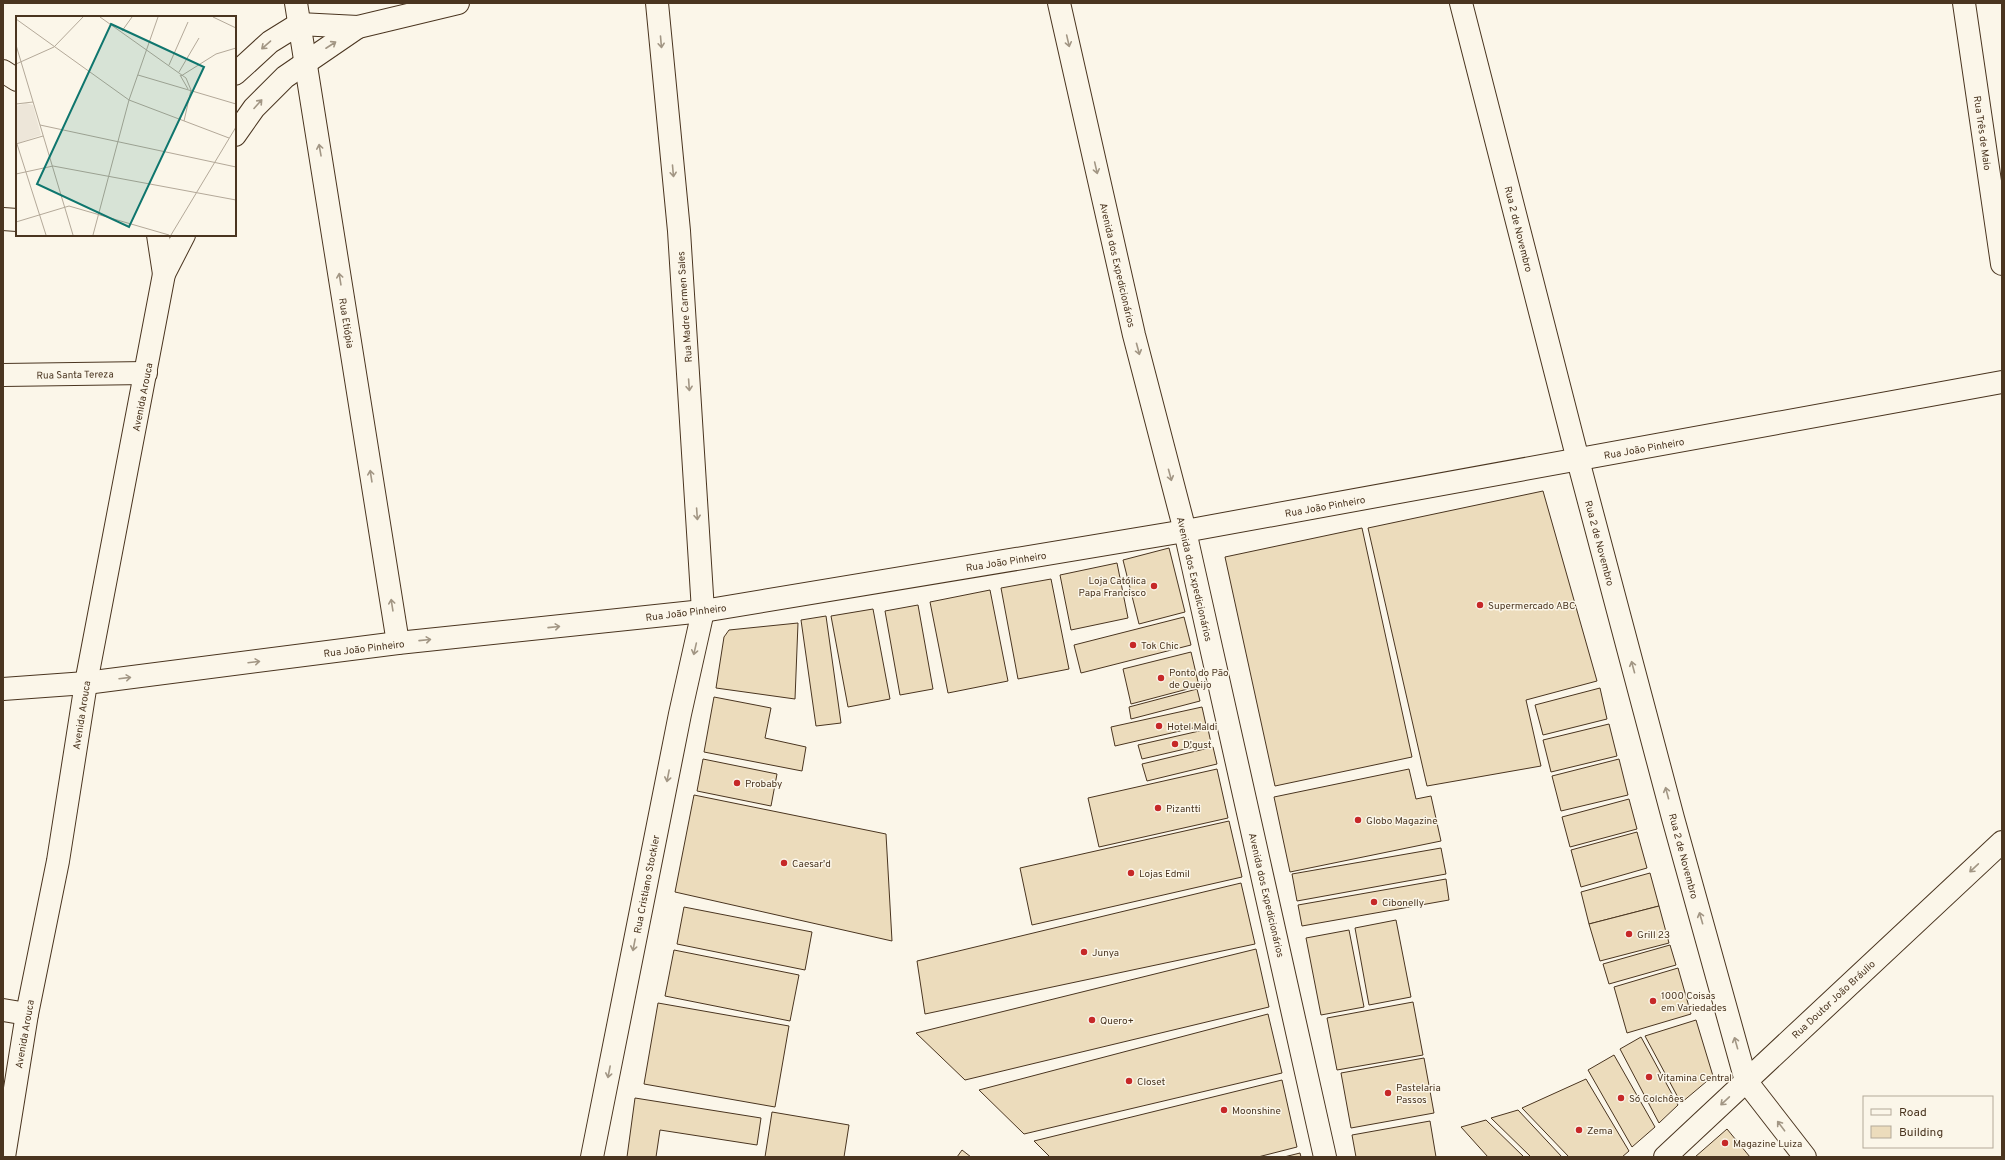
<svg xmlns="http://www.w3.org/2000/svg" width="2005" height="1160" font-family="Overpass,sans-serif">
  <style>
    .building { fill: #ecdcbc; stroke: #4a3520 }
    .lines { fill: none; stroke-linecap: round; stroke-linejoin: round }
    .minor-casing { stroke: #4a3520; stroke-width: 24 }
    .minor { stroke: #fbf6e9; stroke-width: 22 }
    .oneway { stroke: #a29684 }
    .poi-dot { fill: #c62828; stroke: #fbf6e9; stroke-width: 1.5 }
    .labels { text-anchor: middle; stroke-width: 3; stroke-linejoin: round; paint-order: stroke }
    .street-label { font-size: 10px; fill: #4a3520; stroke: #fbf6e9 }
    .poi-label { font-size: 10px; fill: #4a3520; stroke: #fbf6e9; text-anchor: start }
    .inset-road { fill: none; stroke: #b4a999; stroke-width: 1 }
    .view { fill: #0f766e; fill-opacity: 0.15; stroke: #0f766e; stroke-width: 2 }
    .inset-edge { fill: none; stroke: #4a3520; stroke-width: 2 }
  </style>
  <rect width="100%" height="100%" fill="#fbf6e9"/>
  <g class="building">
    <path d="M1543,491l54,190 -71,19 15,66 -114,20 -59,-258z"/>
    <path d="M1362,528l50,229 -137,29 -50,-229z"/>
    <path d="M1169,548l16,64 -46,12 -16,-64z"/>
    <path d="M1117,563l11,55 -57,12 -11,-55z"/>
    <path d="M1051,579l18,90 -51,10 -17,-91z"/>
    <path d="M990,590l18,91 -60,12 -18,-91z"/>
    <path d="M918,605l15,84 -33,6 -15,-84z"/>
    <path d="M873,609l17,90 -42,8 -17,-91z"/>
    <path d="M826,616l15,107 -25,3 -15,-106z"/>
    <path d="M1184,617l7,28 -110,28 -7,-28z"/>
    <path d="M798,623l-3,76 -79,-11 8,-51 5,-7z"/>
    <path d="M1191,652l8,34 -68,18 -8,-35z"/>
    <path d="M1600,688l7,31 -64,16 -8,-30z"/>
    <path d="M1197,689l3,12 -69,18 -2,-12z"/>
    <path d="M714,697l57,11 -6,30 41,9 -4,24 -98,-19z"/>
    <path d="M1202,707l4,18 -91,21 -4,-19z"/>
    <path d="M1609,724l8,32 -66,16 -8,-32z"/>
    <path d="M1208,729l3,14 -69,16 -4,-14z"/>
    <path d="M1213,747l4,17 -70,17 -5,-17z"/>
    <path d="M703,759l74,15 -6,32 -74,-15z"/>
    <path d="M1619,759l9,36 -67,16 -9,-35z"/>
    <path d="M1217,769l11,49 -129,29 -11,-49z"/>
    <path d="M1409,769l7,30 15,-3 10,45 -151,31 -16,-75z"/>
    <path d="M694,795l192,39 6,107 -217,-49z"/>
    <path d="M1629,799l8,30 -67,18 -8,-30z"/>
    <path d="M1229,821l13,56 -210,48 -12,-57z"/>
    <path d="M1637,832l10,36 -66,19 -10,-37z"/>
    <path d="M1441,848l5,26 -149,27 -5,-27z"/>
    <path d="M1650,873l9,33 -70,18 -8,-32z"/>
    <path d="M1446,879l3,21 -147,26 -4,-21z"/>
    <path d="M1241,883l14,61 -330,70 -8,-53z"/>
    <path d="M1659,906l10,37 -69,18 -11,-37z"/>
    <path d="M684,907l128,25 -7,38 -128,-26z"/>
    <path d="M1396,920l15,77 -42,8 -14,-77z"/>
    <path d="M1349,930l15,77 -43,8 -15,-77z"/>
    <path d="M1670,945l6,20 -67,19 -6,-20z"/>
    <path d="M1256,949l13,58 -304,73 -49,-47z"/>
    <path d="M674,950l125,25 -9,46 -125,-25z"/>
    <path d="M1678,968l13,46 -64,19 -13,-46z"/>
    <path d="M1413,1002l10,53 -86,15 -10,-52z"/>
    <path d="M658,1003l131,23 -14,81 -131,-23z"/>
    <path d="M1268,1014l14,59 -258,61 -45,-44z"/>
    <path d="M1696,1020l17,56 -32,27 -36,-67z"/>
    <path d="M1641,1037l37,68 -19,18 -39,-74z"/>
    <path d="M1614,1055l41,72 -23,20 -44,-77z"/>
    <path d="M1424,1058l10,55 -83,15 -10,-55z"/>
    <path d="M1586,1079l43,72 -7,6h-53l-47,-49z"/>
    <path d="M1282,1080l15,67 -39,10h-208l-16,-16z"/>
    <path d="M635,1098l126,20 -4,27 -97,-15 -4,27h-29z"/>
    <path d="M1518,1110l44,47h-31l-40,-39z"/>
    <path d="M772,1112l77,13 -5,32h-79z"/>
    <path d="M1486,1120l38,37h-36l-27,-30z"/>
    <path d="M1430,1121l6,36h-80l-4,-22z"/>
    <path d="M1727,1129l23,28h-55z"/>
    <path d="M962,1150l9,7h-14z"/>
    <path d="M1300,1153l1,4h-17z"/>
  </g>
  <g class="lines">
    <defs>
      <g id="minor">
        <path d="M296,3l102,640"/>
        <path d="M1059,3l75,332 51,196 140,626"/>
        <path d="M1461,3l117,457 95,358 73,263 59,76"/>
        <path d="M1964,3l38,261"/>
        <path d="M3,71l14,9"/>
        <path d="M235,74l35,-32 29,-18 59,3 100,-24"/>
        <path d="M235,135l19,-27 31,-31 73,-50"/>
        <path d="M3,219l14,1"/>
        <path d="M158,235l6,39"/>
        <path d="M3,375l143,-2"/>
        <path d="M3,689l83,-6 312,-40 305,-32 482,-80 817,-149"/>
        <path d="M3,1010l24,4"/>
        <path d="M4,1157l23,-143 31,-153 28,-178 78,-409 20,-39"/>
        <path d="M592,1157l88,-443 23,-103 -24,-380 -22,-228"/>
        <path d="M1665,1157l337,-315"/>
      </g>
    </defs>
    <use href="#minor" class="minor-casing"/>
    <use href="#minor" class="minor"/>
  </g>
  <defs><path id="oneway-shaft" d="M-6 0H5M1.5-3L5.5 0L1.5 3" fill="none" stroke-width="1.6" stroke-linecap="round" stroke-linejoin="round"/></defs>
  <g class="oneway">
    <use href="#oneway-shaft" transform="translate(1068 41) rotate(77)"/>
    <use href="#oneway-shaft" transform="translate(661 42) rotate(85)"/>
    <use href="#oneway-shaft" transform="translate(266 45) rotate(139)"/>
    <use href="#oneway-shaft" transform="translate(331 45) rotate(-33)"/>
    <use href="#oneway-shaft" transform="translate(258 104) rotate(-48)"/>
    <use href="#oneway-shaft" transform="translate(320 150) rotate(-100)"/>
    <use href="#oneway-shaft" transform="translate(1096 168) rotate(77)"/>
    <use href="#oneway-shaft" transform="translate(673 171) rotate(85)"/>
    <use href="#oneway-shaft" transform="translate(340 279) rotate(-99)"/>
    <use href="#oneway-shaft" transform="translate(1138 349) rotate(75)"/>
    <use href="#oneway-shaft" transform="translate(689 385) rotate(86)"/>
    <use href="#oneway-shaft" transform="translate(1170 475) rotate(75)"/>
    <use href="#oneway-shaft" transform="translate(371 476) rotate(-99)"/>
    <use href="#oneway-shaft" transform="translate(697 514) rotate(86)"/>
    <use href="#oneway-shaft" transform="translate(392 605) rotate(-99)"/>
    <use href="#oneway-shaft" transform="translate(554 627) rotate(-6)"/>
    <use href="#oneway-shaft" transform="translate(425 640) rotate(-6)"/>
    <use href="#oneway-shaft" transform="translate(695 649) rotate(103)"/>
    <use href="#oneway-shaft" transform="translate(254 662) rotate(-7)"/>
    <use href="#oneway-shaft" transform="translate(1633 667) rotate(-105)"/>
    <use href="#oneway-shaft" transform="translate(125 678) rotate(-7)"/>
    <use href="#oneway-shaft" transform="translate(668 776) rotate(101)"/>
    <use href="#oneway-shaft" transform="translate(1667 793) rotate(-105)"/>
    <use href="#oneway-shaft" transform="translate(1974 868) rotate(137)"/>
    <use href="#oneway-shaft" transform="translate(1701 918) rotate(-106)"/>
    <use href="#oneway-shaft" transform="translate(634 945) rotate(101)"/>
    <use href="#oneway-shaft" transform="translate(1736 1043) rotate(-106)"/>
    <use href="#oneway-shaft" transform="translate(609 1072) rotate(101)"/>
    <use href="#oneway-shaft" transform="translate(1725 1101) rotate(137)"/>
    <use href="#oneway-shaft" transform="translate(1781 1126) rotate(-127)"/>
  </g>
  <g class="poi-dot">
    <circle cx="1154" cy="586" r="4"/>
    <circle cx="1480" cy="605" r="4"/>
    <circle cx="1133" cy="645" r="4"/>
    <circle cx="1161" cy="678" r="4"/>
    <circle cx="1159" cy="726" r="4"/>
    <circle cx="1175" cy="744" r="4"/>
    <circle cx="737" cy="783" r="4"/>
    <circle cx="1158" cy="808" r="4"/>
    <circle cx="1358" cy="820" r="4"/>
    <circle cx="784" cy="863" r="4"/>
    <circle cx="1131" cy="873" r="4"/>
    <circle cx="1374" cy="902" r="4"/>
    <circle cx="1629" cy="934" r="4"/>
    <circle cx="1084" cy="952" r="4"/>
    <circle cx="1653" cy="1001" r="4"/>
    <circle cx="1092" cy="1020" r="4"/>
    <circle cx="1649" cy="1077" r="4"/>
    <circle cx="1129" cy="1081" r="4"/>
    <circle cx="1388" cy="1093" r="4"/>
    <circle cx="1621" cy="1098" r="4"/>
    <circle cx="1224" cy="1110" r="4"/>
    <circle cx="1579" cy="1130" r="4"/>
    <circle cx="1725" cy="1143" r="4"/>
  </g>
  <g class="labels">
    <g class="street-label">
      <text transform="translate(1983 133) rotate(82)" y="4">Rua Três de Maio</text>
      <text transform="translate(1519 229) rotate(76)" y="4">Rua 2 de Novembro</text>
      <text transform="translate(1118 265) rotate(77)" y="4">Avenida dos Expedicionários</text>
      <text transform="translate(684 307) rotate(-94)" y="4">Rua Madre Carmen Sales</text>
      <text transform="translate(347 323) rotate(81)" y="4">Rua Etiópia</text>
      <text transform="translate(75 374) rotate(-1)" y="4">Rua Santa Tereza</text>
      <text transform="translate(142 397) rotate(-79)" y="4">Avenida Arouca</text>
      <text transform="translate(1644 448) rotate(-10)" y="4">Rua João Pinheiro</text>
      <text transform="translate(1325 506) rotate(-10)" y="4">Rua João Pinheiro</text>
      <text transform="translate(1600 543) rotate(75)" y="4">Rua 2 de Novembro</text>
      <text transform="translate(1006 561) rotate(-9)" y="4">Rua João Pinheiro</text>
      <text transform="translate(1195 579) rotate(77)" y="4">Avenida dos Expedicionários</text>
      <text transform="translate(686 612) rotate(-7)" y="4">Rua João Pinheiro</text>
      <text transform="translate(364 648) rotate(-7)" y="4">Rua João Pinheiro</text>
      <text transform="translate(81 715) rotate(-81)" y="4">Avenida Arouca</text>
      <text transform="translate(1684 856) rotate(75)" y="4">Rua 2 de Novembro</text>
      <text transform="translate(646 884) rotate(-79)" y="4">Rua Cristiano Stockler</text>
      <text transform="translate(1267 895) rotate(77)" y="4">Avenida dos Expedicionários</text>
      <text transform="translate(1833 999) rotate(-43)" y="4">Rua Doutor João Bráulio</text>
      <text transform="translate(24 1034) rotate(-80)" y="4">Avenida Arouca</text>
    </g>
    <g class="poi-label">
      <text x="1146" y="584" text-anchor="end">Loja Católica<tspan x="1146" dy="12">Papa Francisco</tspan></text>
      <text x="1488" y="609">Supermercado ABC</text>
      <text x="1141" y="649">Tok Chic</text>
      <text x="1169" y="676">Ponto do Pão<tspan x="1169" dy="12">de Queijo</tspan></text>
      <text x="1167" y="730">Hotel Maldi</text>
      <text x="1183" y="748">D'gust</text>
      <text x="745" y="787">Probaby</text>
      <text x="1166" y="812">Pizantti</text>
      <text x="1366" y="824">Globo Magazine</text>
      <text x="792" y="867">Caesar'd</text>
      <text x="1139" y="877">Lojas Edmil</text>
      <text x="1382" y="906">Cibonelly</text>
      <text x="1637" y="938">Grill 23</text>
      <text x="1092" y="956">Junya</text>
      <text x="1661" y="999">1000 Coisas<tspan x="1661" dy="12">em Variedades</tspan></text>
      <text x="1100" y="1024">Quero+</text>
      <text x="1657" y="1081">Vitamina Central</text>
      <text x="1137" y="1085">Closet</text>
      <text x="1396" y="1091">Pastelaria<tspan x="1396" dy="12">Passos</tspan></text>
      <text x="1629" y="1102">Só Colchôes</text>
      <text x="1232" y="1114">Moonshine</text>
      <text x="1587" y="1134">Zema</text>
      <text x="1733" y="1147">Magazine Luiza</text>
    </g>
  </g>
  <g transform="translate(16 16)">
    <rect width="220" height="220" fill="#fbf6e9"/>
    <path d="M10,87l7,2 8,30 -25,9v-38z" fill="#ede6d9"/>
    <path class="inset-road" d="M84,1l86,61 5,12 -7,31M197,1l23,11M0,3l113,81 100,38M106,15l10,-14M0,29l57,190M0,48l38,-17 29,-30M153,49l19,-43M163,56l20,-34M122,59l98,29M164,59l8,14M165,60l35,-22 20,-6M0,88l17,-2M24,109l196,42M0,128l27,-8M1,128l29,91M0,158l37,-8 183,34M0,206l53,-16 100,29M77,219l36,-135 29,-83M155,219l65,-108"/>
    <path class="view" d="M95,8l93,43 -75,160 -92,-43z"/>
    <rect width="220" height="220" class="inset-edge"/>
  </g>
  <rect width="2005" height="1160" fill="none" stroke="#4a3520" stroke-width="8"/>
  <rect x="1863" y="1096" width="130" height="52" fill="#fbf6e9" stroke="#b4a999"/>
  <rect x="1871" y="1109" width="20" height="6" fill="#fbf6e9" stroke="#b4a999"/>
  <text x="1899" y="1116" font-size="12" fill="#4a3520">Road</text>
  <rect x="1871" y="1126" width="20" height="12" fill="#ecdcbc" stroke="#b4a999"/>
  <text x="1899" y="1136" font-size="12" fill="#4a3520">Building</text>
</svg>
